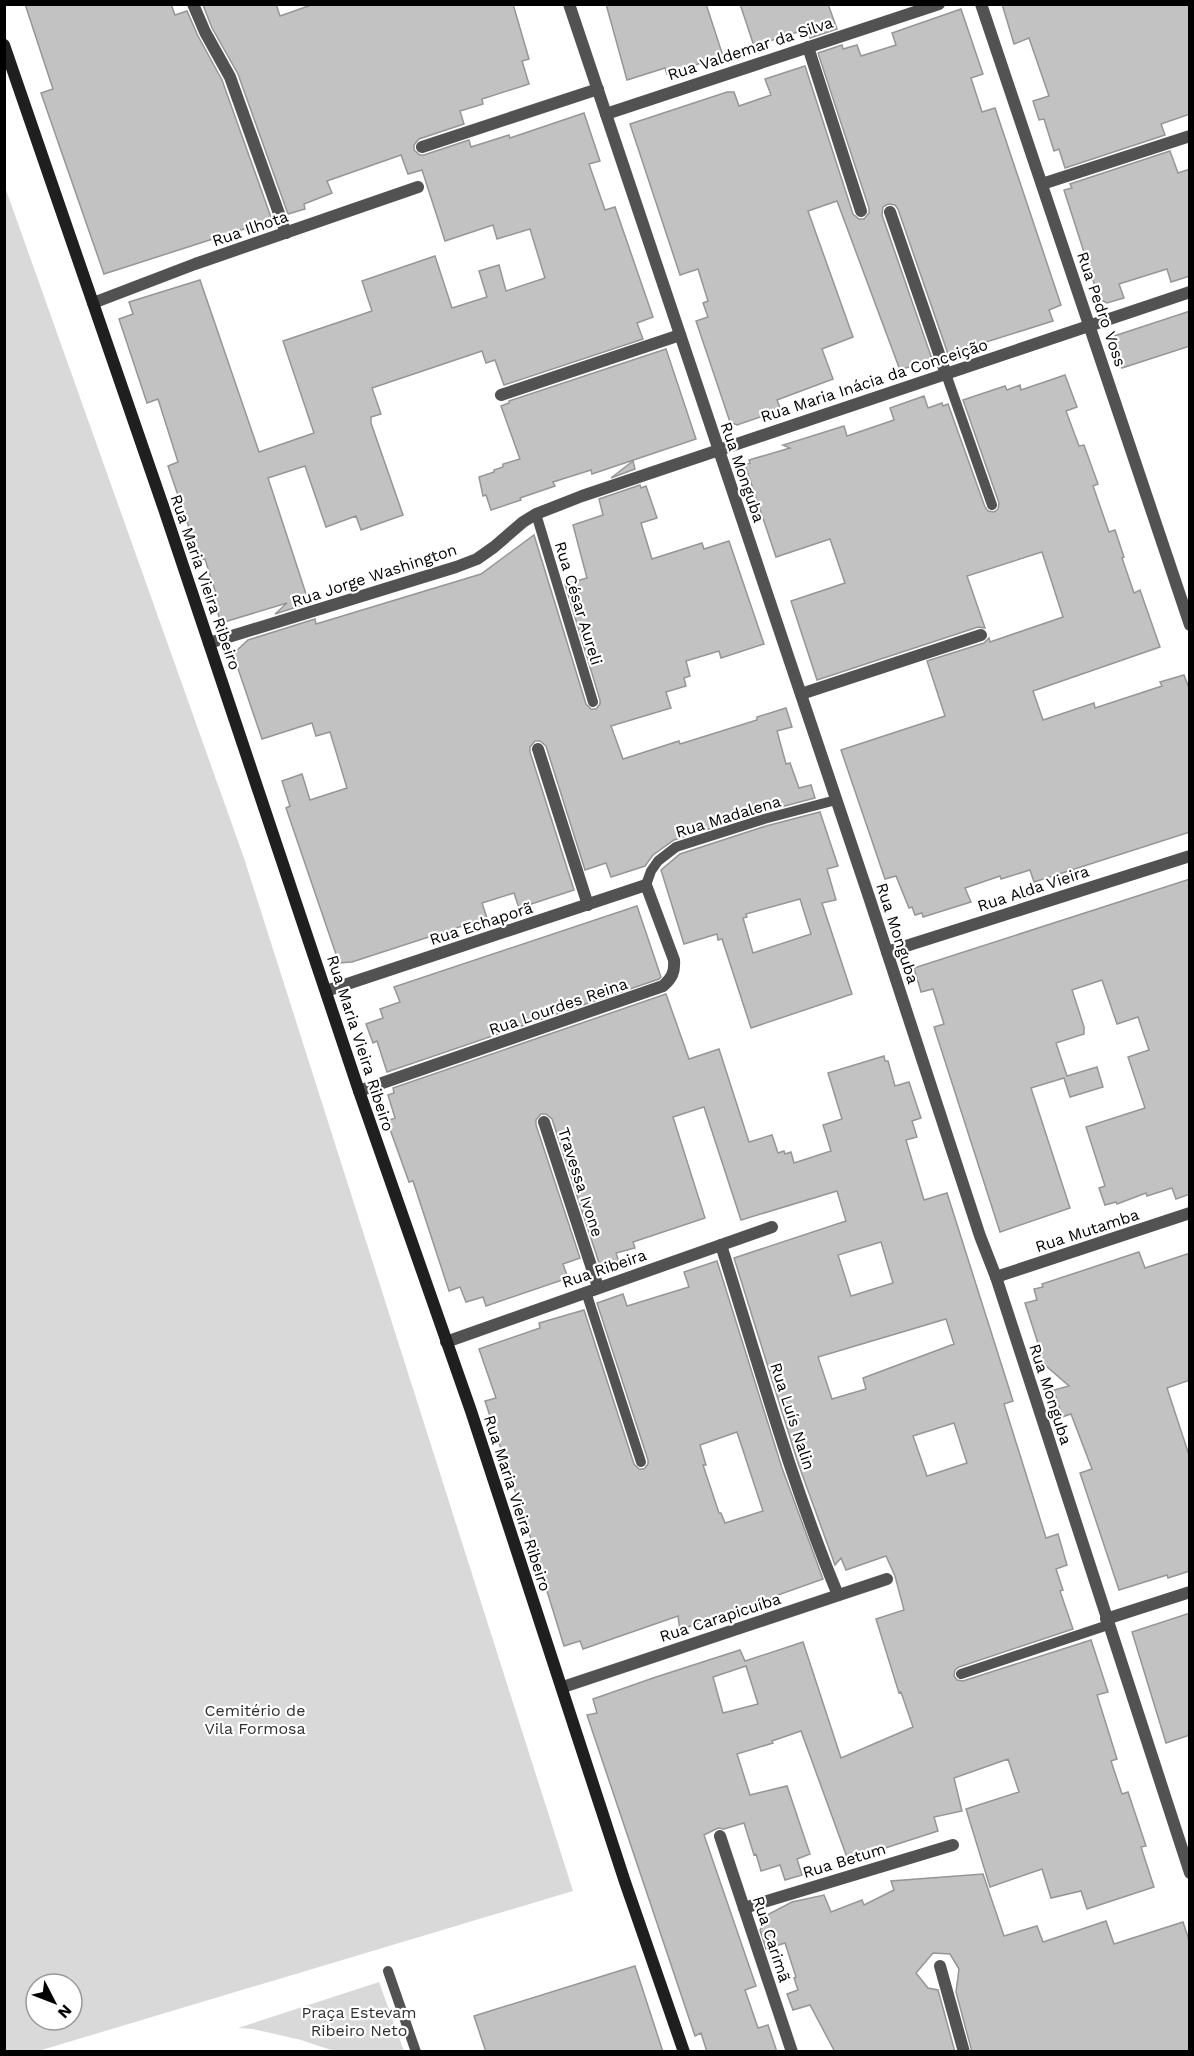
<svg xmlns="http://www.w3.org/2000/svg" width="1194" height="2056" font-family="'Work Sans',sans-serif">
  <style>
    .green { fill: #d9d9d9; fill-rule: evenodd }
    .building { fill: #c2c2c2; stroke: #969696; stroke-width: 1.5; fill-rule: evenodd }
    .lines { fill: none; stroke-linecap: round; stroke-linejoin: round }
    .lane { stroke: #525252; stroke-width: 10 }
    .street { stroke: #525252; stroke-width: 12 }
    .secondary { stroke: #1f1f1f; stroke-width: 12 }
    .labels { text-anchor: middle; stroke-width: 4.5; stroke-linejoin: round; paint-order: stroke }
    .street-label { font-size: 16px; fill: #000; stroke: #fff }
    .park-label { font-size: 16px; fill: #303030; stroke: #fff }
  </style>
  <rect width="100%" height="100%" fill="#fff"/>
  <g class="green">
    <path d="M5,187l239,671 329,1033 -538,161 -31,-1zM36,1984h36v36h-36z"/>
    <path d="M379,1982l25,69h-70l-33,-11 -48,-11 -15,-1z"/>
  </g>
  <g class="building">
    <path d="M25,4h146l4,11 12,-4 11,25 24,44 50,140 -168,54 -63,-181 12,-4z"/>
    <path d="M205,4h71l4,12 34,-12h199l16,55 -7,2 7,23 -47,15 1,5 -23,7 4,13 -45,15 -5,6v5l6,5h4l45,-15 2,7 38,-12 1,3 74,-25 16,48 -11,3 16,46 10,-3 38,110 -16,6 6,16 -139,46 -9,-25 -9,3 -4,-12 -110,37 9,26 -10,3v6l32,92 -42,15 -5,-14 -30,11 -21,-61 -37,12 41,125 -34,11 12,-11 -66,20 -8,-25 4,-1 -12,-38 -5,1 -32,-94 10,-4 -20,-63 -11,4 -28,-84 14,-5 -4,-12 71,-22 59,172 55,-19 -31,-92 89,-30 -10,-30 73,-25 17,52 35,-11 -8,-26 20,-6 7,26 39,-13 -15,-49 -33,10 -4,-14 -48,16 -23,-71 -14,4 -7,-19 -74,26 5,12 -28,11 1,5 -17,5 -50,-140 -26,-46 -9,-23z"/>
    <path d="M606,4h100l17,52 -56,18 -2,-6 -38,12z"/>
    <path d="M740,4h88l9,25 -27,9 -3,-9 -53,17z"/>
    <path d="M1002,4h188v110l-29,10 4,11 -100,33 -6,-19 -5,2 -10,-32 -5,1 -6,-19 16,-5 -20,-58 -15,6z"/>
    <path d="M961,9l22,65 -12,4 11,34 13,-4 66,197 -12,5 4,11 -105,33 -50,-145 -3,-4 -7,-1 -5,3 -1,8 50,144 -32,11 -63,-169 -29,10 45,126 -31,12 11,30 -56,21 4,10 -44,15 -7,-3 -34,-101 12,-4 -5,-14 5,-2 -10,-32 -18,6 -50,-151 97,-32h7l5,14 32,-11 -6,-16 40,-13 48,148 6,5h5l5,-6v-5l-51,-155 24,-8 1,4 14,-4 4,11 35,-11 -4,-12z"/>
    <path d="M1170,151l8,22 12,-4v107l-19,6 -4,-13 -48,15 5,14 -17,5 -8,-4 -35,-109 8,-2 -2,-4z"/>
    <path d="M1190,311v35l-68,22 -11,-31z"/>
    <path d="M666,349l30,90 -104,35 -1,-4 -38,12 2,4 -35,12 1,2 -30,10 -5,-15 -3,1 -4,-19 15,-5v-2l9,-3v-3l17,-5 -19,-53 8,-3v-2z"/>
    <path d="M1065,375l12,32 -11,4 13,35 5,-1 14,39 -5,2 16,46 6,-2 9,27 -2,1 12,35 6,-3 20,57 -127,44 10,29 51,-17 1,5 67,-22 -2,-4 24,-7 6,16v141l-156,50 -4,-12 -29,9 -1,-3 -35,12 6,14 -48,15 -1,-4 -7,2 -3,-8 -3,1 -13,-32 -11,3 -44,-129 104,-34 -18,-55 57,-18 5,-5 1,4 73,-25 -21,-65 -75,24 18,52 -7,-1 -161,53 -26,-79 54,-18 -15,-44 -54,18 -31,-92 5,-2 -1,-3 41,-12 -7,-3 61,-19 3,10 47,-16 -4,-12 34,-12 4,12 14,-5 1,3 5,-2 37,103 3,4 6,1 4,-3 1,-6 -36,-103 42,-14 2,4 13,-5 1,5z"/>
    <path d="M633,461l2,8 -24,9z"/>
    <path d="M640,485l1,3 5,-2 11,32 -16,5 11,36 50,-16 2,6 25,-8 35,103 -43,14 -2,-7 -33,10 4,15 -6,2 2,8 -20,6 5,16 -60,18 12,33 56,-18 1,3 77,-24v-3l29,-9 6,19 -15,4 9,33 4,-1 9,25 12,-3 4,13 -53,14 -88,28 -21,15 -8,11 -34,11 -5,-14 -21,7 -39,-124 -6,-5h-5l-5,6v5l44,138 -55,18 -5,-15 -32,10 5,15 -135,44 -13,1 -53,-155 4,-2 -8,-25 20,-7 8,26 37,-12 -17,-56 -14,4 -4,-13 -50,16 -29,-85 15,-14 67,-21 1,5 165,-50 53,-39 52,169 5,5h5l4,-5v-4l-35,-116 22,-6 -14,-53 30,-10 -4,-16z"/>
    <path d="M820,812l18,54 -11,3 9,31 -14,3 30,91 -101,34 -29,-89 -4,1 -1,-6 -33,10 -23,-74 19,-16 86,-28zM800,899l11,35 -58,19 -10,-35 4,-1 -1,-3z"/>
    <path d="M1190,879v315l-14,5 -4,-11 -25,8 -1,-3 -29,11 -1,-2 -11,3 -6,-17 6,-2 -19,-59 59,-19 -17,-51 21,-7 -11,-33 -21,7 -15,-44 -30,10 12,37v7l-28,9 11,33 30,-9 6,20 -33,10 -6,-19 -33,10 39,120 -70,24 -66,-205 10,-3 -11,-35 -12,3 -7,-24z"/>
    <path d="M637,906l24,71 -2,2 -272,93 -10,-31 -4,2 -7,-19 17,-6 -3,-9 20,-7 -6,-15z"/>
    <path d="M666,994l23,65 30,-10 30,93 23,-7 6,18 6,-2 1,3 6,-2 3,11 37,-12 -8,-26 19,-6 -14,-46 56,-17 1,5h3l7,25 14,-4 12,36 -9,3 5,16 -11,3 18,60 23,-7 66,208 -9,3 42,134 12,-4 9,31 -11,4 7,21 -3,1 13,38 -114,38 -4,3 -1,6 3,4 6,1 128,-41 17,52 -11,3 20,64 -6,2 11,33 6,-2 18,54 -5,1 13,40 -67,22 -6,-18 -30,7 -9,-29 -52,18 -24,-78 53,-17 -11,-33 -54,19 8,33 -28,6 4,14 -90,29 -47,-129 -29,10 1,2 -36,11 13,41 37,-9 23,68 -13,5 5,16 -17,5 -5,-15 -19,6 -5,-17 -2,1 -10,-32 -20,6 -6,-1 -14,7 52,151 -11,4 13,38 10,-3 9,27h-70l-6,-19 -6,3 -108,-321 10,-2 -4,-14 63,-22 84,-27 5,11 58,-19 38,116 72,-31 -12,-35 -2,1 -23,-74 28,-9 -9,-34 -9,-20 -40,14 -5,-12 -6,7 -37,-102 -64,-205 112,-37 -9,-30 -96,29 -37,-113 -31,10 32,101 -72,24 2,6 -19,5 3,9 -18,7 -49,-150 -6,-5h-5l-5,6v5l44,133 -17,6 5,14 -82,28 -3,-9 -17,5 -6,-15 -11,4 -36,-110 -4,1 -22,-61 8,-3 -7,-23 6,-2 -1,-5zM881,1242l12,41 -42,13 -13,-41zM946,1319l8,25 -91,34 3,11 -34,10 -14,-42zM954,1423l13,40 -40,13 -14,-40zM746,1666l12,38 -35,9 -10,-36z"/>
    <path d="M1139,1252l6,16 45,-15v127l-23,8 23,70v113l-22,7 -1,-3 -48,15 -39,-117 12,-4 -21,-55 -9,3 -8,-27 15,-4 -24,-21 -20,-62 12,-3 -3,-11 9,-2 -1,-3z"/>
    <path d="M717,1261l65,207 41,111 -143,51 -2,-14 -95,33 -3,-8 -16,5 -35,-113 -44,-132 11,-3 -17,-49 61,-21 -1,-5 45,-13 50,154 5,5h5l4,-5v-4l-51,-157 26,-9 4,12 62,-19 -5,-15zM737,1432l26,79 -38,12 -4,-10h-2l-16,-48h3l-6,-20z"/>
    <path d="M1190,1613v122l-24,8 -34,-111z"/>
    <path d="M983,1874l21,62 33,-10 6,16 63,-21 8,23 69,-22 7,21v109h-218l-16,-60 3,-23 -9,-15 -17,-1 -17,20 12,15 10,2 17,62h-120l-25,-47 -17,5 -6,-16 11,-4 -4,-12 2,-1 -11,-34 -19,6 -6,-19 7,-15 25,-13 32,-7 7,17 31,-12 2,5 30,-15 -3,-9z"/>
    <path d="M635,1966l28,86h-177l-12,-36z"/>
  </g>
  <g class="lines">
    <g class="lane">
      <path d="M946,374l46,131"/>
      <path d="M536,514l57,188"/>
      <path d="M646,885l5,-14 7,-10 18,-14 88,-28 72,-19"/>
      <path d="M586,1292l55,170"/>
      <path d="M961,1674l147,-49"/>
      <path d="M388,1971l28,81"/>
    </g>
    <g class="street">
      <path d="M193,4l12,28 25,45 56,156"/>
      <path d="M569,4l300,893 111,339 16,41 194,596"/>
      <path d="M981,4l209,621"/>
      <path d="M808,47l53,164"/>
      <path d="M606,114l333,-110"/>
      <path d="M422,147l176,-58"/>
      <path d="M1042,184l148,-48"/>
      <path d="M890,212l56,162"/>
      <path d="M93,303l102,-39 223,-77"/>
      <path d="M501,395l179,-60"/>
      <path d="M209,643l247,-76 21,-8 17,-12 29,-25 13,-8 46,-18 608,-204"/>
      <path d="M801,694l180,-59"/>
      <path d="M538,749l50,156"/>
      <path d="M887,952l303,-96"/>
      <path d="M326,991l320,-106 28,75c1,12 -2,18 -11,26l-304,105"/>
      <path d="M544,1122l54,165"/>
      <path d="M721,1245c37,117 70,237 117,350"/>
      <path d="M996,1277l194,-64"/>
      <path d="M446,1342l326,-115"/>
      <path d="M1106,1619l84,-27"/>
      <path d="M563,1687l324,-108"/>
      <path d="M720,1836l72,216"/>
      <path d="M744,1908l209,-63"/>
      <path d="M940,1966l24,86"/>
    </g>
    <path class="secondary" d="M4,45l159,461 196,585 112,320 154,471 59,170"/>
  </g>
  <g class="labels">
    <g class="street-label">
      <text transform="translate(750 48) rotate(-18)" y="6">Rua Valdemar da Silva</text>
      <text transform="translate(250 228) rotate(-19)" y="6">Rua Ilhota</text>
      <text transform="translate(1102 309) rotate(71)" y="6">Rua Pedro Voss</text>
      <text transform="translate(874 380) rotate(-18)" y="6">Rua Maria Inácia da Conceição</text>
      <text transform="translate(743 472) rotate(71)" y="6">Rua Monguba</text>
      <text transform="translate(374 575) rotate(-18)" y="6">Rua Jorge Washington</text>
      <text transform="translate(206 582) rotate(71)" y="6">Rua Maria Vieira Ribeiro</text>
      <text transform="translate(579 603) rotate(73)" y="6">Rua César Aureli</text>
      <text transform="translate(728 816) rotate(-17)" y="6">Rua Madalena</text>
      <text transform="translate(1033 888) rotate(-18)" y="6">Rua Alda Vieira</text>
      <text transform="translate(481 923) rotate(-18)" y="6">Rua Echaporã</text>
      <text transform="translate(898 933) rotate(72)" y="6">Rua Monguba</text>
      <text transform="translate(558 1006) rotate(-19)" y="6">Rua Lourdes Reina</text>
      <text transform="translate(361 1043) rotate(72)" y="6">Rua Maria Vieira Ribeiro</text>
      <text transform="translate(581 1182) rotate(72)" y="6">Travessa Ivone</text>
      <text transform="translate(1087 1230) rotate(-18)" y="6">Rua Mutamba</text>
      <text transform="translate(604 1268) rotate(-19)" y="6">Rua Ribeira</text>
      <text transform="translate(1051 1394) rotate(72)" y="6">Rua Monguba</text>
      <text transform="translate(793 1416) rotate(72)" y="6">Rua Luís Nalin</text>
      <text transform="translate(518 1503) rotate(72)" y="6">Rua Maria Vieira Ribeiro</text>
      <text transform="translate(720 1617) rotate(-18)" y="6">Rua Carapicuíba</text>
      <text transform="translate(844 1860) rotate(-17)" y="6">Rua Betum</text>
      <text transform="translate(772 1939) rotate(72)" y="6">Rua Carimã</text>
    </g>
    <g class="park-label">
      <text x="255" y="1716">Cemitério de<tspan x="255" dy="18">Vila Formosa</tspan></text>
      <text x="359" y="2018">Praça Estevam<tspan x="359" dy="18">Ribeiro Neto</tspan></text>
    </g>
  </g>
  <rect width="1194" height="2056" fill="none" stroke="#000000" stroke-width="12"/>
  <g transform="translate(54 2002) rotate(132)"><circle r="28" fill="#ffffff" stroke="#999999" stroke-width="1.5"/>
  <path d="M0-4.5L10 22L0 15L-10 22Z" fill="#000000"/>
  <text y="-9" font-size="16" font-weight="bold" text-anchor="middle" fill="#000000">N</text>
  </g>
</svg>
